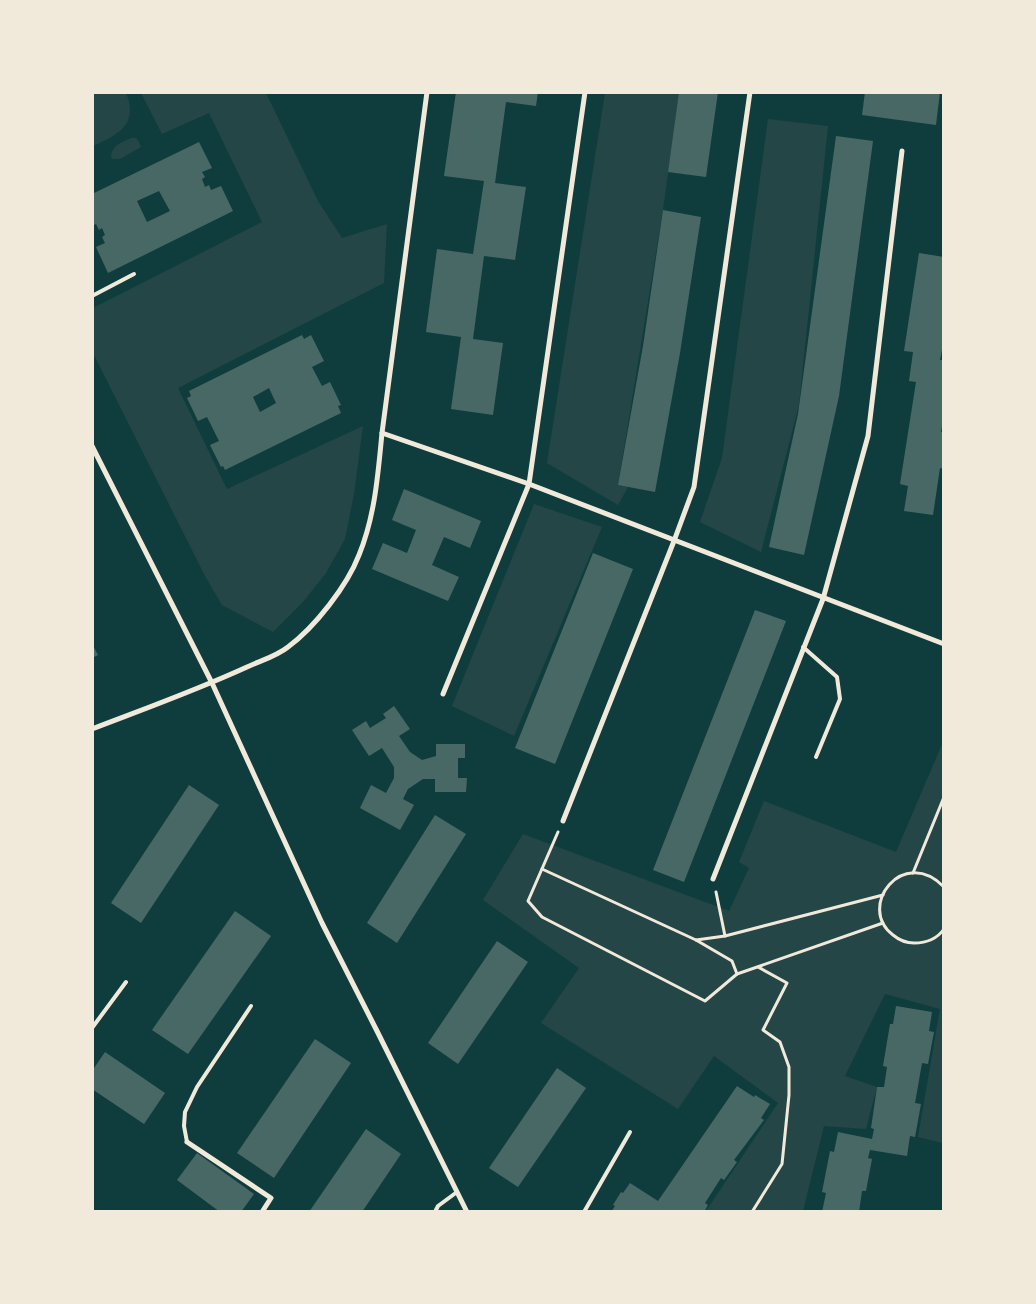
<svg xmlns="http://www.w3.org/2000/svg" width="1036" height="1304" font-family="'Open Sans',sans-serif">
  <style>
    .green { fill: #244646 }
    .building { fill: #486865; fill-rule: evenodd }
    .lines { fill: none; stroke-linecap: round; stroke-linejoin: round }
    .path { stroke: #f1e9da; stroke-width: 3 }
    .service { stroke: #f1e9da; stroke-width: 4 }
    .minor { stroke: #f1e9da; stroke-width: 5 }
  </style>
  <rect width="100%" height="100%" fill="#0f3d3e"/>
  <g class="green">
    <path d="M92,93h34c13,31 -8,42 -33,53z"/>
    <path d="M141,93h125l52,108 24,37 45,-14 -3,59 -206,105 49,101 136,-63 -9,68 -9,45 -19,34 -23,29 -30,30 -51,-27 -17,-29 -112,-223v-45l169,-86 -53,-109 -47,21z"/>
    <path d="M605,93h74l-16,117 -45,275 10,2 -10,18 -71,-42z"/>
    <path d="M768,119l60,7 -29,279 -38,147 -61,-30 22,-64z"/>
    <path d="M131,138h5l3,4 2,5 -21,12h-7l-2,-2c1,-12 10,-14 20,-19z"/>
    <path d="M534,504l68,23 -88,209 -62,-30z"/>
    <path d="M943,742v401l-25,-6 22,-128 -55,-15 -40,82 32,11 -11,42 -42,-3 -21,85h-97l72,-108 -64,-47 -36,53 -137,-86 38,-55 -96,-68 40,-66 206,77 20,-43 -10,-6 25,-61 132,51z"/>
  </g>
  <g class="building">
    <path d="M456,92l35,2 1,-2h46l-2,14 -30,-4 -11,81 31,4 -11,73 -31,-4 -11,83 30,4 -10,72 -42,-6 10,-72 -35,-5 11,-83 36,5 11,-73 -40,-5z"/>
    <path d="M679,92h39l-12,85 -38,-5z"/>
    <path d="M865,92h75l-4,33 -74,-10z"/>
    <path d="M836,136l37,5 -34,255 -35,159 -35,-8 29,-133z"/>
    <path d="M199,142l13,26 -10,4 3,5 -3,2 3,8 4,-2 2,5 10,-4 12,25 -125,62 -12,-26 9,-4 -3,-6 3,-2 -3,-7 -3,2 -3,-6 -4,2v-32zM159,191l11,20 -23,11 -10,-21z"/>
    <path d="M663,210l38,7 -21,136 -25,139 -37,-7 25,-139z"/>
    <path d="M919,253l25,4v83l-4,20h4v56l-3,16h3v37l-4,-1 -7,47 -29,-4 4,-25 -8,-2 16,-102 -7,-1 4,-29 -9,-1z"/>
    <path d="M302,335l2,4 7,-4 13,26 -12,6 10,19 8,-4 11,23 -3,1 3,7 -116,57 -2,-4 -2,1 -11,-22 9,-4 -12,-24 -9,4 -11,-23 4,-2 -2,-5zM269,388l7,15 -16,9 -7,-15z"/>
    <path d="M404,489l77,32 -11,27 -26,-11 -12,28 27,12 -11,24 -76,-32 11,-26 24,10 9,-23 -24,-10z"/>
    <path d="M593,553l40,16 -78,195 -40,-16z"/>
    <path d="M755,610l31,11 -102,261 -31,-12z"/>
    <path d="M92,644l6,11 -6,3z"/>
    <path d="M394,706l16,23 -11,7 11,16 12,8 14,-4v-12h29v14h-7v20h9l-1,14h-31v-13h-12l-15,10 -5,10 11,6 -14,25 -40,-22 11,-23 15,8 8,-15v-11l-12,-19 -13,8 -17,-26 14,-9 4,7 16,-10 -3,-4z"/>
    <path d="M189,785l30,20 -78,118 -30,-20z"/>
    <path d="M435,815l31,19 -69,109 -30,-20z"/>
    <path d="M235,911l36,25 -83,118 -36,-24z"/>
    <path d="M497,941l31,21 -70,102 -30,-21z"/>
    <path d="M896,1006l36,6 -3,19 5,1 -6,32 -6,-1 -7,40 6,1 -6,33 -5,-1 -3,20 -37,-6 -2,8 4,1 -6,32h-4l-3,21h-37l4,-19 -4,-1 8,-41 4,1 4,-20 34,7 2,-10 -3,-1 6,-41h7l3,-20 -4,-1 7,-42h3z"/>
    <path d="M315,1039l36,24 -77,115 -37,-25z"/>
    <path d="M105,1052l60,41 -21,31 -52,-35v-18z"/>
    <path d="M557,1068l29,20 -68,99 -29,-19z"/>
    <path d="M737,1086l17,11 1,-2 15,9 -9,14 3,2 -30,40 3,2 -13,18 -3,-2 -16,25 3,2 -4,7h-93l4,-6 -2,-1 8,-13 2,1 7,-10 28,18z"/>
    <path d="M366,1129l35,25 -39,58h-53z"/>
    <path d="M197,1153l57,41 -13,18h-21l-43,-32z"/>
  </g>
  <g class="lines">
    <g class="path">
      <path d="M558,832l-30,69 14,16 163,84 32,-27 146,-51"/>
      <path d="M542,869l154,71 36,21 5,13"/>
      <path d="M913,873l31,-76"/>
      <path d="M944,887c-41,-42 -88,20 -51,48 6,5 13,8 21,8 11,0 23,-4 30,-14"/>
      <path d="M716,892l9,44"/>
      <path d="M696,940l29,-4 158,-41"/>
      <path d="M752,1212l30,-48 7,-69v-28l-9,-25 -17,-12 24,-47 -29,-16"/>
    </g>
    <g class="service">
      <path d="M92,296l42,-22"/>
      <path d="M803,647l34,30 3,22 -24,58"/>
      <path d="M92,1028l34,-46"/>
      <path d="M187,1142l-3,-16 1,-14 12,-25 54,-81"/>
      <path d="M435,1212l3,-6 19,-14"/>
      <path d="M584,1212l46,-80"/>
    </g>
    <g class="minor">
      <path d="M382,433l147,51 415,160"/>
      <path d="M92,446l120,237 110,240 55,108 90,181"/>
      <path d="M443,694l86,-210 56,-392"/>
      <path d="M92,729c52,-20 105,-39 155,-62 13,-6 30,-11 41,-20 27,-20 59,-61 71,-92 16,-39 19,-81 23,-122l45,-341"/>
      <path d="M563,821l111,-280 20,-54 56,-395"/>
      <path d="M713,879l110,-280 45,-163 34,-285"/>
      <path d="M187,1142l84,56 -9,14"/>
    </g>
  </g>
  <rect width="1036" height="1304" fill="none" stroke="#f1e9da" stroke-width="188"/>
</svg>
